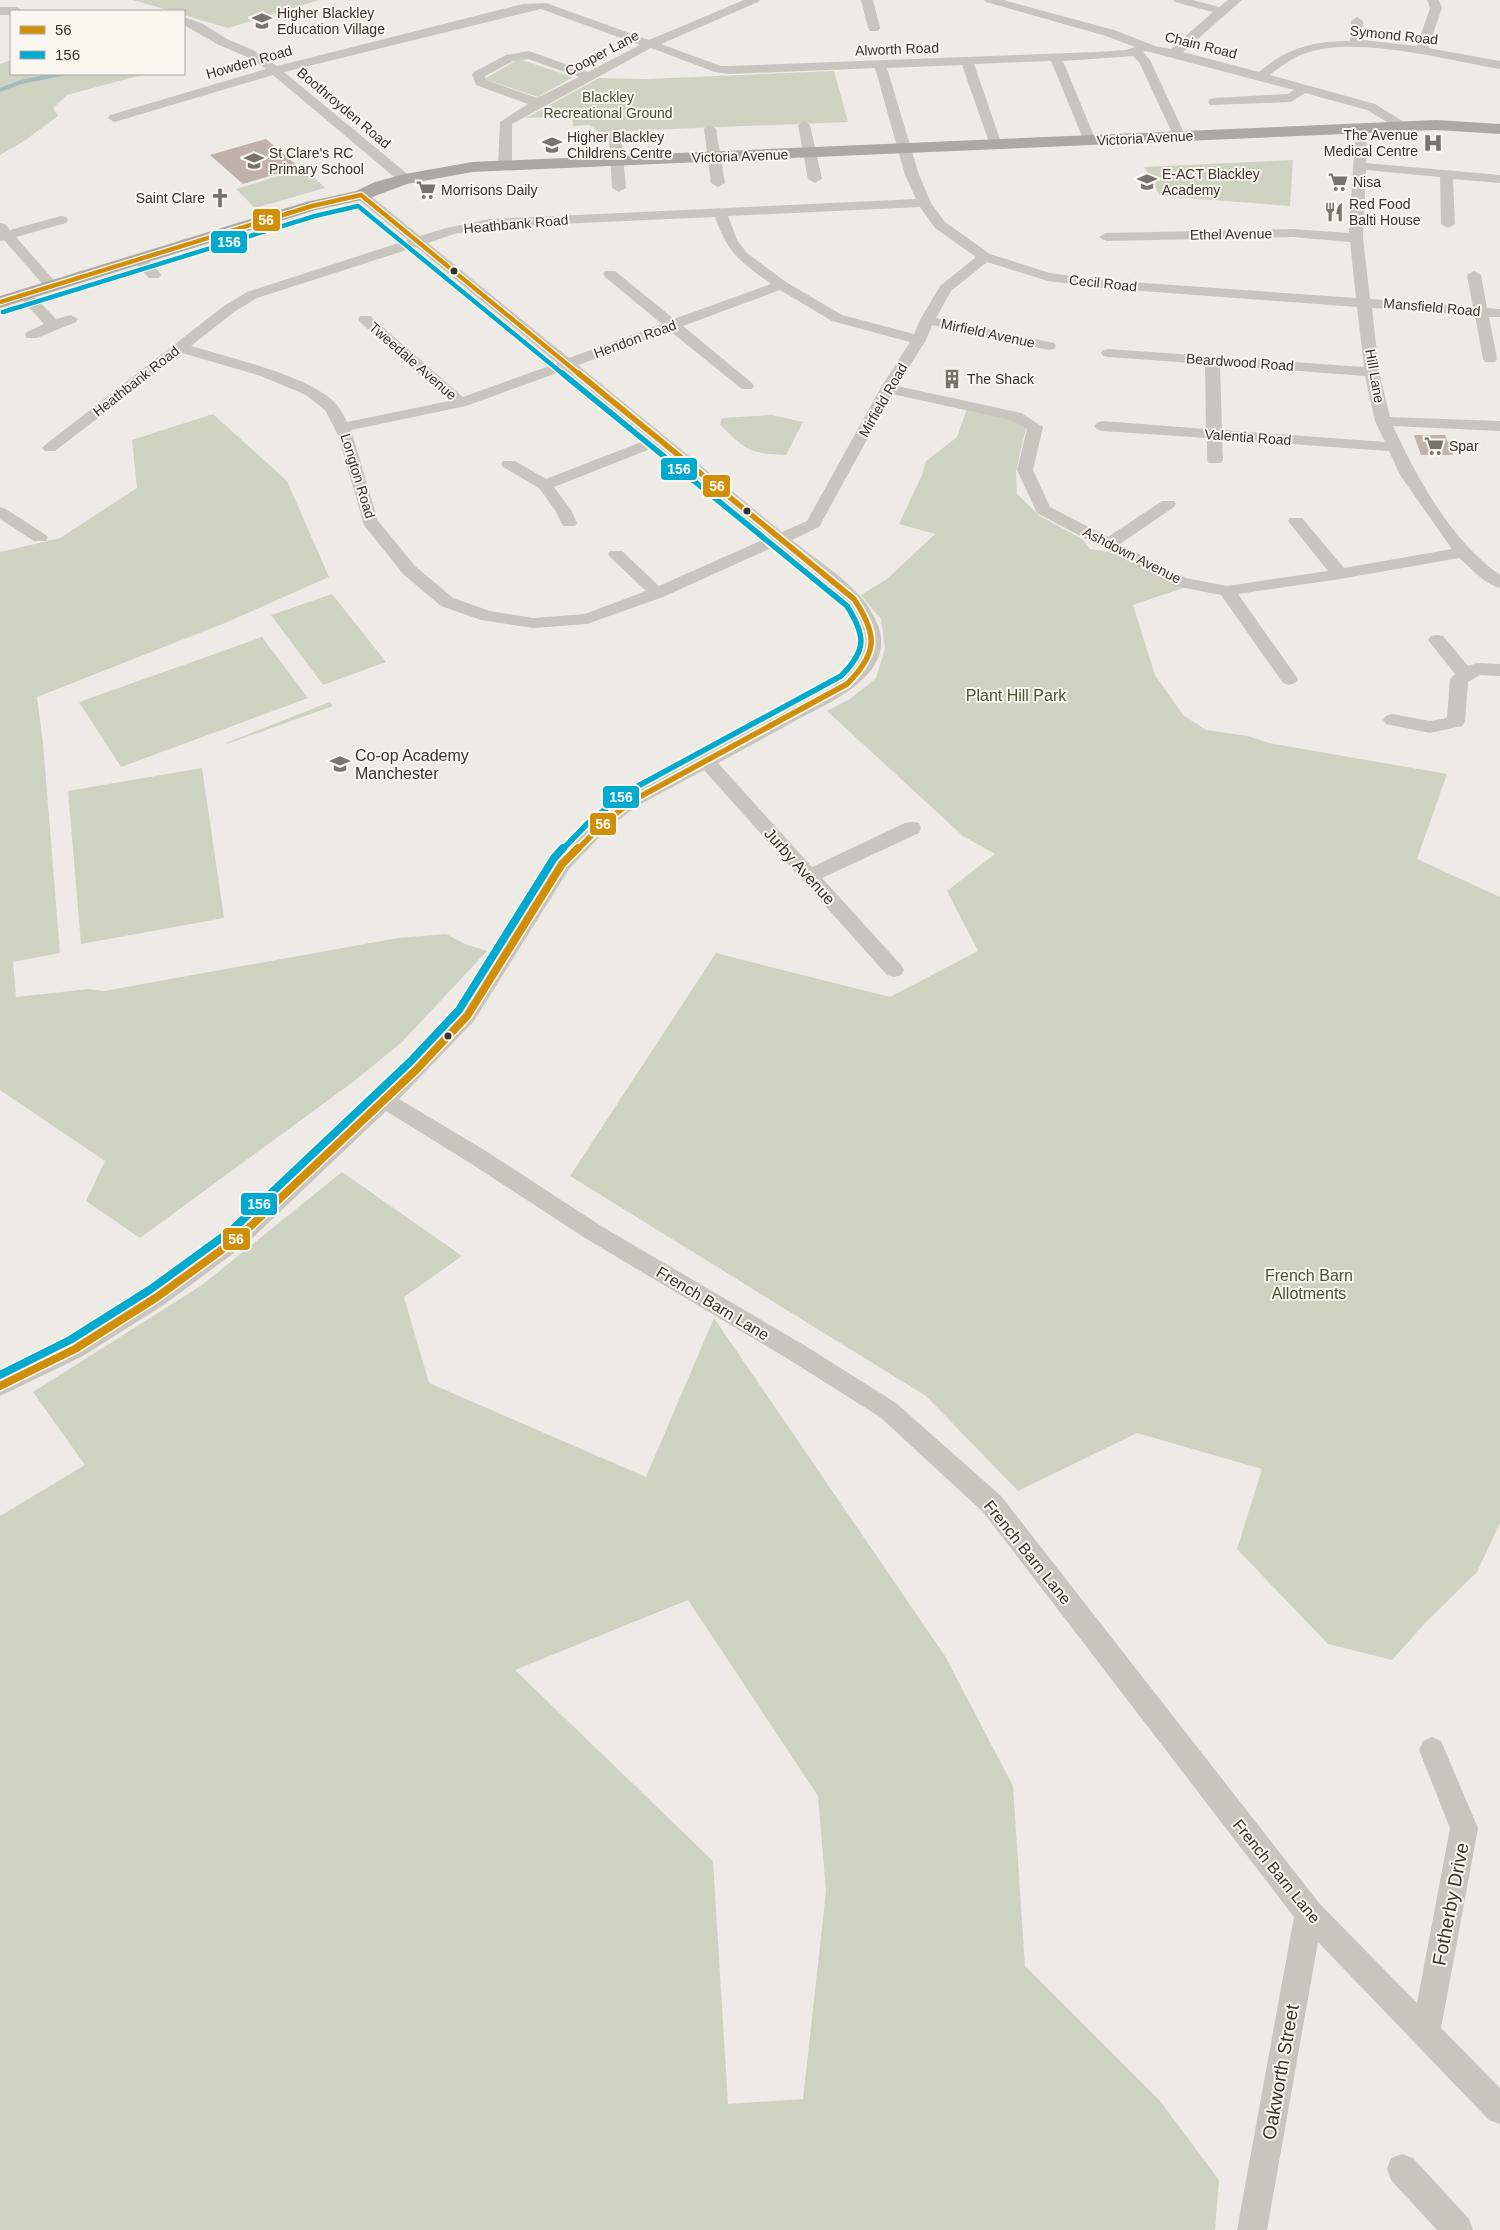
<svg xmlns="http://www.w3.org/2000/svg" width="1500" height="2230" font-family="Arial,sans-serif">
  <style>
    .green { fill: #ced3c1; fill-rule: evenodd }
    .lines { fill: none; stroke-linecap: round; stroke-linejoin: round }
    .stream { stroke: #a4babd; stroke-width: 4 }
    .building { fill: #c0b2aa }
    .street { fill: #c8c4be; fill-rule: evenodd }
    .primary { fill: #ada8a3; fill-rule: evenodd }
    .bus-1-far2-casing { stroke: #f9f6ef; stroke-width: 7 }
    .bus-1-far1-casing { stroke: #f9f6ef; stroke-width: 9 }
    .bus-1-casing { stroke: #f9f6ef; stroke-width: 11 }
    .bus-2-far2-casing { stroke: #f9f6ef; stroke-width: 7 }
    .bus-2-far1-casing { stroke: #f9f6ef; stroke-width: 9 }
    .bus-2-casing { stroke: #f9f6ef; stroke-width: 11 }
    .bus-1-far2 { stroke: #d18f09; stroke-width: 4.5 }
    .bus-1-far1 { stroke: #d18f09; stroke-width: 5.5 }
    .bus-1 { stroke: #d18f09; stroke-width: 8 }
    .bus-2-far2 { stroke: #00a9ce; stroke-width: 4.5 }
    .bus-2-far1 { stroke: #00a9ce; stroke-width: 5.5 }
    .bus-2 { stroke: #00a9ce; stroke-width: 8 }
    .bus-dot { fill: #39322c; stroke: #f9f6ef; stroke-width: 2 }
    .labels { text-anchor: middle; stroke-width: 4; stroke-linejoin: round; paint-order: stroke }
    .far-poi-label { font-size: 14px; fill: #39322c; stroke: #f9f6ef; text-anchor: start }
    .far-street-label { font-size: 14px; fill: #39322c; stroke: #f9f6ef }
    .far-park-label { font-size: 14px; fill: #445433; stroke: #f9f6ef }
    .park-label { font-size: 16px; fill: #445433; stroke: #f9f6ef }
    .poi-label { font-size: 16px; fill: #39322c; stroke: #f9f6ef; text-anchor: start }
    .street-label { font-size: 16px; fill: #39322c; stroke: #f9f6ef }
    .near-street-label { font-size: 19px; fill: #39322c; stroke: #f9f6ef }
    .line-badge { stroke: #f9f6ef; stroke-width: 2 }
    .badge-label { font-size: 14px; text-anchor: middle; font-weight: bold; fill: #fff }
  </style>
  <rect width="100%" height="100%" fill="#eeebe6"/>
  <g class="green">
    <path d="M133,0h186l-91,28 -44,-13v-4h-13z"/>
    <path d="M519,59l54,18 -35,20 -54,-18z"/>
    <path d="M11,60v14h134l-78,21 -14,13 5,8 -34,25 -24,14v-91z"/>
    <path d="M834,71l14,51 -250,10 -8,-7 -17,1 -1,-10 -46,2 73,-40 48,1z"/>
    <path d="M1293,160l-3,46 -130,-10 -16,-29z"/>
    <path d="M305,168l20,20 -70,20 -19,-19z"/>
    <path d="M967,409l43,8 16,11 -10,43 1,23 23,22 42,23 8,10 19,3 80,34 -56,19 22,70 28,40 23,15 42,6 21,7 178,31 -30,85 83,38v626l-23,49 -51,50 -34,38 -64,-16 -91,-95 25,-80 -125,-36 -119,58 -92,-95 -356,-220 146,-223 174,44 88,-46 -31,-60 48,-37 -32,-18 -136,-125 23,-12 26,-21 9,-29 -4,-30 -20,-24 26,-16 48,-45 -36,-10 23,-49 4,-14 31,-24z"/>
    <path d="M213,414l74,67 42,96 -104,46 -188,74 6,46 17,210 -47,9 3,35 72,-8 16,2 294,-53 48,-4 19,10 22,7 -85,91 -49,40 -213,156 -54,-37 19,-40 -105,-71v-538l60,-14 77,-50 -5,-48z"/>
    <path d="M772,415l31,7 -17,33c-39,-2 -38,-4 -66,-30l2,-7z"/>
    <path d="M332,594l54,68 -63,23 -52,-70z"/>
    <path d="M262,637l46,61 -187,69 -42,-65z"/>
    <path d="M330,702l3,4 -106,38 -1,-1z"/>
    <path d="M202,768l22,150 -143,26 -13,-153z"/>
    <path d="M342,1172l120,84 -58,41 25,86 217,94 68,-159 231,338 68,130 12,180 135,135 59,79 -4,50h-1215v-714l85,-51 -52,-73 169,-107zM688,1600l130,196 8,95 -23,208 -75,5 -15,-243 -198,-191z"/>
  </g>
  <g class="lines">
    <path class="stream" d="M0,90l21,-8 40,-8"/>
  </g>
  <g class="building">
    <path d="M266,139l33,28 -56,17 -33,-29z"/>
    <path d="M1414,435h31l8,20h-32z"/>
  </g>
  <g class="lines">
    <g class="street">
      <path d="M744,0h16l-2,2 -97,42 60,22h8l368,-14 29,-2 9,-3 -29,-11 -120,-34 -2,-2h19l111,30 41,16 16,3 42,-37 -38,-10 -2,-2h20l26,7 9,-7h14l-59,52 76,20c28,-24 54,-31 91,-31l1,-20 6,-4 6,4 -1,19 55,6 13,-38 -3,-8h12l3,8 -14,40 72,13v8c-52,-9 -141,-33 -191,-17 -15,5 -27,13 -39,23l105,29 32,20 1,3 -6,4 -35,-21 -62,-17 -14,9 -81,3 -2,-3 2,-3 4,-1 74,-4 6,-4 -148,-39 -3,1 7,8 36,77 -6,4 -6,-4 -35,-75 -6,-6 -70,5 33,80 -6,4 -6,-4 -33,-80 -77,3 28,81 -6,4 -6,-4 -28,-80 -75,3 32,107 12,28 14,19 45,32 60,19 52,7 254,18 -6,-56 -58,-5 -186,4 -7,-4 7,-4 186,-4 57,4 6,-96 -2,-8 6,-4 5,1 3,11 -1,26 134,12v8l-47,-4 2,45 -7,4 -7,-4 -1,-47 -74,-7 -3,68 7,61 103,8 -6,-32 7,-4 7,4 6,33 13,1v8h-11l8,42 -2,3h-10l-2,-3 -8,-44 -103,-7 7,64 11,45 110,4v10l-107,-5c24,52 59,116 107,149v13c-16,-4 -29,-20 -41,-30l-119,21 -102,15 60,85 -3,4 -6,2 -6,-2 -62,-88 -46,-9 -138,-73 -20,-43 10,-41 -16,-9 -119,-26 -73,133 -27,13c22,18 48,34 67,55 7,7 13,17 17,26 25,52 -45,81 -81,100 -26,14 -51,28 -77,42l94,104 93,-44 7,-1 7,1 2,5 -2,5 -97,45 79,87 3,5 -3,5 -7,2 -7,-2 -183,-205 -65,35 -31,23 -39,41 -95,152 -75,78 87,52 115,75 203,119 92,58 105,93 318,407 98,100 33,-175 -31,-78 4,-9 9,-4 9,4 37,87 -37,200 59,60v36l-11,-4 -171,-178 -51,288h-30l57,-313 -311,-405 -103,-95 -92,-58 -203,-121 -115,-75 -84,-52 -140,133 -81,60 -82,52 -83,40v-21l67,-33 82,-52 81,-58 180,-169 50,-52 95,-152 39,-41 31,-21 205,-109c10,-7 21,-15 28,-26 29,-45 -51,-93 -80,-117l-115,52 -76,27 -54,4 -52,-8 -40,-14 -38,-32 -39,-49 -26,-90 -13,-25 -19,-15 -45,-19 -79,-23 -127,98h-10l-3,-3 3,-3 179,-139 23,-14 161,-52 -52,-42 -2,-3 2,-3h10l54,44 26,-8 44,-9 426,-20 -11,-24 -30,-107 -146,6 -14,-2 -64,-24 -139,76v41l-7,4 -5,-1 -2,-3 2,-43 28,-18 -52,-19 -4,-10 2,-3 32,-17 23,-4 59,21 52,-27 -99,-36 -257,63 126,104 2,3 -2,3h-10l-127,-107 -155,46 -4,1 -6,-4 2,-3 156,-46 -21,-13 -26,-11 -35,-20v-8l19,7 24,15 26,11 24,16 246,-62 23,-1 103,37zM528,59l51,18 -42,21 -51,-18 -1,-4 28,-15zM920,207l15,21 41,29 -36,29 -20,34 -6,14 -72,-19 -56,-33 -39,-29 -10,-13 -9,-24zM715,217c13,37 25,44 56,67l-97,35 -59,-48h-10l-2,3 2,3 57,47 -93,34 -141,-115 26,-9 36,-7zM416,247l141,116 -94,34 -93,-81h-10l-2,3 2,3 89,79 -102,21c-3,-6 -6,-12 -10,-17 -23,-28 -110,-48 -146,-59l43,-34 23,-14zM987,262l61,19 54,7 255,19 7,60 -256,-18 -5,1 -2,3 2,3 5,1 97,7 1,65 -104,-8 -5,2 -3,3 3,3 5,2 105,7v22l2,3h12l2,-3 -1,-21 167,12 11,24 52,74 -108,19 -42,-50h-12l-2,3 40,50 -101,15 -41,-8 -66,-34 54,-37 2,-3 -2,-3h-12l-54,36 -58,-30 -17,-37 10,-43 -22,-14 -124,-27 29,-46 6,-15 117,25 5,-1 2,-3 -2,-3 -118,-25 15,-27zM780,290l52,31 78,21 -30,47 -73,132 -25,11 -204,-167 92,-34 72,58h10l2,-3 -2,-3 -69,-57zM1220,365l145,11 10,45 10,21 -163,-12zM565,370l84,69 -103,40 -31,-18h-12l-2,3 2,3 36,21 16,22 8,16h12l2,-3 -6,-13 -17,-23 104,-41 111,91 -110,49 -37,-35h-12l-2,3 2,3 36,34 -61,23 -52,4 -43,-7 -37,-13 -38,-32 -37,-45 -27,-91 115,-24z"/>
      <path d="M861,0h12l7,28 -2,3h-8l-2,-3z"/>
      <path d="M0,7h17l6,4h-12v4h-11z"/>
      <path d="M804,121l6,4 12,54 -7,4 -7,-4 -10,-54z"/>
      <path d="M710,125l6,4 9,54 -7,4 -7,-4 -7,-54z"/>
      <path d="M615,129l6,4 5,55 -7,4 -7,-4 -3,-55z"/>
      <path d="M61,216l5,1 2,3 -2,3 -50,14 43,49 -7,4 -5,-1 -43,-49 -4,1v-18l5,1 5,6z"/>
      <path d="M139,255l5,1 15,16 2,3 -2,3h-10l-15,-16 -2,-3z"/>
      <path d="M24,290l5,1 27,28 15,-4 7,4 -2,3 -39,16h-10l-2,-3 2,-3 17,-8 -27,-30z"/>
      <path d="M0,507l6,2 40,26 2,3 -2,3h-12l-34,-22z"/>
      <path d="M1437,635l6,1 25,30 9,-3 23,1v12l-20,-1 -12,7 -3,40 -3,4 -32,7 -44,-9 -3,-4 3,-4 6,-2 38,7 17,-3 3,-39 5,-5 -27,-34 3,-4z"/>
      <path d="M1402,2154l11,4 56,61 4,11h-36l-46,-50 -4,-11 4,-11z"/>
    </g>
    <path class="primary" d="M1436,120l64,4v10l-64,-4 -964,42 -65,12 -40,15 -51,11 -316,98v-12l306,-94 50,-11 19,-9 30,-8 67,-12z"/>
    <defs>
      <path id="bus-1-far2" d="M0,302l312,-96 49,-11 218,179"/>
      <path id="bus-1-far1" d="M577,850l27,-27 28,-22 215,-117c31,-31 31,-49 7,-85l-276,-226"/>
      <path id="bus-1" d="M0,1386l75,-37 82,-52 81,-59 179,-169 50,-53 95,-152 16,-16"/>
      <path id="bus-2-far2" d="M3,312l312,-96 43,-10 205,168"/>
      <path id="bus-2-far1" d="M562,373l285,233c19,30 20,44 -6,70l-214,116 -39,31 -26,27"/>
      <path id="bus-2" d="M0,1375l70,-35 81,-51 81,-59 178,-168 49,-52 95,-152 9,-10"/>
    </defs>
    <use href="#bus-1-far2" class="bus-1-far2-casing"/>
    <use href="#bus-1-far1" class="bus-1-far1-casing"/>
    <use href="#bus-1" class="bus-1-casing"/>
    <use href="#bus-2-far2" class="bus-2-far2-casing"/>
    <use href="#bus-2-far1" class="bus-2-far1-casing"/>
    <use href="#bus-2" class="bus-2-casing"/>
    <use href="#bus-1-far2" class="bus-1-far2"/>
    <use href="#bus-1-far1" class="bus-1-far1"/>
    <use href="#bus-1" class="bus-1"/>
    <use href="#bus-2-far2" class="bus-2-far2"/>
    <use href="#bus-2-far1" class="bus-2-far1"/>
    <use href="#bus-2" class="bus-2"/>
  </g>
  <defs>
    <symbol id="school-bare" viewBox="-9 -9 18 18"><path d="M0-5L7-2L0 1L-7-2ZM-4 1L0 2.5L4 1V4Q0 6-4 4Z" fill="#78736d" stroke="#f9f6ef" stroke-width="2.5" paint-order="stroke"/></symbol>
    <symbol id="hospital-bare" viewBox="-9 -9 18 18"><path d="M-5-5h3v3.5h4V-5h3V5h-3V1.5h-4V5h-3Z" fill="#78736d" stroke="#f9f6ef" stroke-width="2.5" paint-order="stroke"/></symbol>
    <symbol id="supermarket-bare" viewBox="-9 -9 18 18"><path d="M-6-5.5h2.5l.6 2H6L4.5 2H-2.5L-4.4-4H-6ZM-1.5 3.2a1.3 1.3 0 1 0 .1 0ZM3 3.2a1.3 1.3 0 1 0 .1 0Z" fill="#78736d" stroke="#f9f6ef" stroke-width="2.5" paint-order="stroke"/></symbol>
    <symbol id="church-bare" viewBox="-9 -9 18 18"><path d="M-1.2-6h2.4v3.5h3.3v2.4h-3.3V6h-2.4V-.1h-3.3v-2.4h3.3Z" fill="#78736d" stroke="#f9f6ef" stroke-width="2.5" paint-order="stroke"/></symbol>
    <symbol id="restaurant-bare" viewBox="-9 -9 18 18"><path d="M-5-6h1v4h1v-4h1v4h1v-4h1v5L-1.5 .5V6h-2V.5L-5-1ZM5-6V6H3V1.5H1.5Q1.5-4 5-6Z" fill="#78736d" stroke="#f9f6ef" stroke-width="2.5" paint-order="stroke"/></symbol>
    <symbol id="building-bare" viewBox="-9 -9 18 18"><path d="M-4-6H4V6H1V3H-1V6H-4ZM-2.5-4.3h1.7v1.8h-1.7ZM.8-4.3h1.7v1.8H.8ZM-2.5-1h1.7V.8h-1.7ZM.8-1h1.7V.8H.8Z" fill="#78736d" stroke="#f9f6ef" stroke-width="2.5" paint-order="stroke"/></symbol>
  </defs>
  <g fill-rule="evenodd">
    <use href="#school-bare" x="248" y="7" width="28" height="28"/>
    <use href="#hospital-bare" x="1419" y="129" width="28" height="28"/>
    <use href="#school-bare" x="538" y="131" width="28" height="28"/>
    <use href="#school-bare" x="240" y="147" width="28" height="28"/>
    <use href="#school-bare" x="1133" y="168" width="28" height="28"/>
    <use href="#supermarket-bare" x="1324" y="168" width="28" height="28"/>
    <use href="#supermarket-bare" x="412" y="176" width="28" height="28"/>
    <use href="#church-bare" x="206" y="184" width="28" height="28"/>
    <use href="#restaurant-bare" x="1320" y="198" width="28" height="28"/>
    <use href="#building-bare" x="938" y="365" width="28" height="28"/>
    <use href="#supermarket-bare" x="1420" y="432" width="28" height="28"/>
    <use href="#school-bare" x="326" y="750" width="28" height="28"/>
  </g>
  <g class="bus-dot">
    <circle cx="454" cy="271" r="4.5"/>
    <circle cx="747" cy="511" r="4.5"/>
    <circle cx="448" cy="1036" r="4.5"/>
  </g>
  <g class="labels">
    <g class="far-poi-label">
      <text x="277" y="18">Higher Blackley<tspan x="277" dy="16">Education Village</tspan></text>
      <text x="1418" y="140" text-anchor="end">The Avenue<tspan x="1418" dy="16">Medical Centre</tspan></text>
      <text x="567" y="142">Higher Blackley<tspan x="567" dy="16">Childrens Centre</tspan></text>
      <text x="269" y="158">St Clare's RC<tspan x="269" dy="16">Primary School</tspan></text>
      <text x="1162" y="179">E-ACT Blackley<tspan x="1162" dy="16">Academy</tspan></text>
      <text x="1353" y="187">Nisa</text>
      <text x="441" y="195">Morrisons Daily</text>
      <text x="205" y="203" text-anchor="end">Saint Clare</text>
      <text x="1349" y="209">Red Food<tspan x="1349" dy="16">Balti House</tspan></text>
      <text x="967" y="384">The Shack</text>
      <text x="1449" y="451">Spar</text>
    </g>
    <g class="far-street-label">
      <text transform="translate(1394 35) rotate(6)" y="5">Symond Road</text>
      <text transform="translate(1201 45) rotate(14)" y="5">Chain Road</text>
      <text transform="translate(897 49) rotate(-2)" y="5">Alworth Road</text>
      <text transform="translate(602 53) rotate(-28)" y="5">Cooper Lane</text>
      <text transform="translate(249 62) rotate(-16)" y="5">Howden Road</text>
      <text transform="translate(344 108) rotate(40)" y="5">Boothroyden Road</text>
      <text transform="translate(1145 138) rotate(-3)" y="5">Victoria Avenue</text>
      <text transform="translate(740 156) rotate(-2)" y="5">Victoria Avenue</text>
      <text transform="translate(516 224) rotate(-5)" y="5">Heathbank Road</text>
      <text transform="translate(1231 234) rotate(-1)" y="5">Ethel Avenue</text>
      <text transform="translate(1103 283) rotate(6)" y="5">Cecil Road</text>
      <text transform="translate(1432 307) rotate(5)" y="5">Mansfield Road</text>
      <text transform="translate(988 333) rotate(12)" y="5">Mirfield Avenue</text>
      <text transform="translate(635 339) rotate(-20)" y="5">Hendon Road</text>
      <text transform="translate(413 361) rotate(41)" y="5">Tweedale Avenue</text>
      <text transform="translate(1240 362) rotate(4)" y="5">Beardwood Road</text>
      <text transform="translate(1375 376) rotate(80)" y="5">Hill Lane</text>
      <text transform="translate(136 381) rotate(-38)" y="5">Heathbank Road</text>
      <text transform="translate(883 400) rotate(-60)" y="5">Mirfield Road</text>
      <text transform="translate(1248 437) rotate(4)" y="5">Valentia Road</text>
      <text transform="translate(358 476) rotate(73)" y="5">Longton Road</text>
      <text transform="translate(1132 555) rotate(27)" y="5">Ashdown Avenue</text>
    </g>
    <g class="far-park-label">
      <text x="608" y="102">Blackley<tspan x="608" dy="16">Recreational Ground</tspan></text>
    </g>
    <g class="park-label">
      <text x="1016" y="701">Plant Hill Park</text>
      <text x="1309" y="1281">French Barn<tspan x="1309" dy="18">Allotments</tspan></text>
    </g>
    <g class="poi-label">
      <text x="355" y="761">Co-op Academy<tspan x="355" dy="18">Manchester</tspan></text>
    </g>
    <g class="street-label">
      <text transform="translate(800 866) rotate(48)" y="6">Jurby Avenue</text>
      <text transform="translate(713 1303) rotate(31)" y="6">French Barn Lane</text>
      <text transform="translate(1028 1552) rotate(51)" y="6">French Barn Lane</text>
      <text transform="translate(1277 1871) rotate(51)" y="6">French Barn Lane</text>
    </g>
    <g class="near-street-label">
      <text transform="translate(1450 1904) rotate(-79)" y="7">Fotherby Drive</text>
      <text transform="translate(1280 2072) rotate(-80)" y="7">Oakworth Street</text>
    </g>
  </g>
  <g class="line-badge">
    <rect x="252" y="208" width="29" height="24" rx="5" fill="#d18f09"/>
    <rect x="210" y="230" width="38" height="24" rx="5" fill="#00a9ce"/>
    <rect x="660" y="457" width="38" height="24" rx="5" fill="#00a9ce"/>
    <rect x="702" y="474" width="29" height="24" rx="5" fill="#d18f09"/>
    <rect x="602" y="785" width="38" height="24" rx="5" fill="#00a9ce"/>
    <rect x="589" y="812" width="28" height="24" rx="5" fill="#d18f09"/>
    <rect x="240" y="1192" width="38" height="24" rx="5" fill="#00a9ce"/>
    <rect x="222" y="1227" width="29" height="24" rx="5" fill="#d18f09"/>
  </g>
  <g class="badge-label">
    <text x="266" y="225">56</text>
    <text x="229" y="247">156</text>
    <text x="679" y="474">156</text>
    <text x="717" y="491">56</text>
    <text x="621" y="802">156</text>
    <text x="603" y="829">56</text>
    <text x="259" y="1209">156</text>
    <text x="236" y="1244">56</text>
  </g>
  <rect x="10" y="10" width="175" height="65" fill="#f9f6ef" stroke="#aca8a1"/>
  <rect x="20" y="26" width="25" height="8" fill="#d18f09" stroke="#aca8a1"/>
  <text x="55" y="35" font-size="15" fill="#39322c">56</text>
  <rect x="20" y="51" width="25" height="8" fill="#00a9ce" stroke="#aca8a1"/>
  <text x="55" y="60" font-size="15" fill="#39322c">156</text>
</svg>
